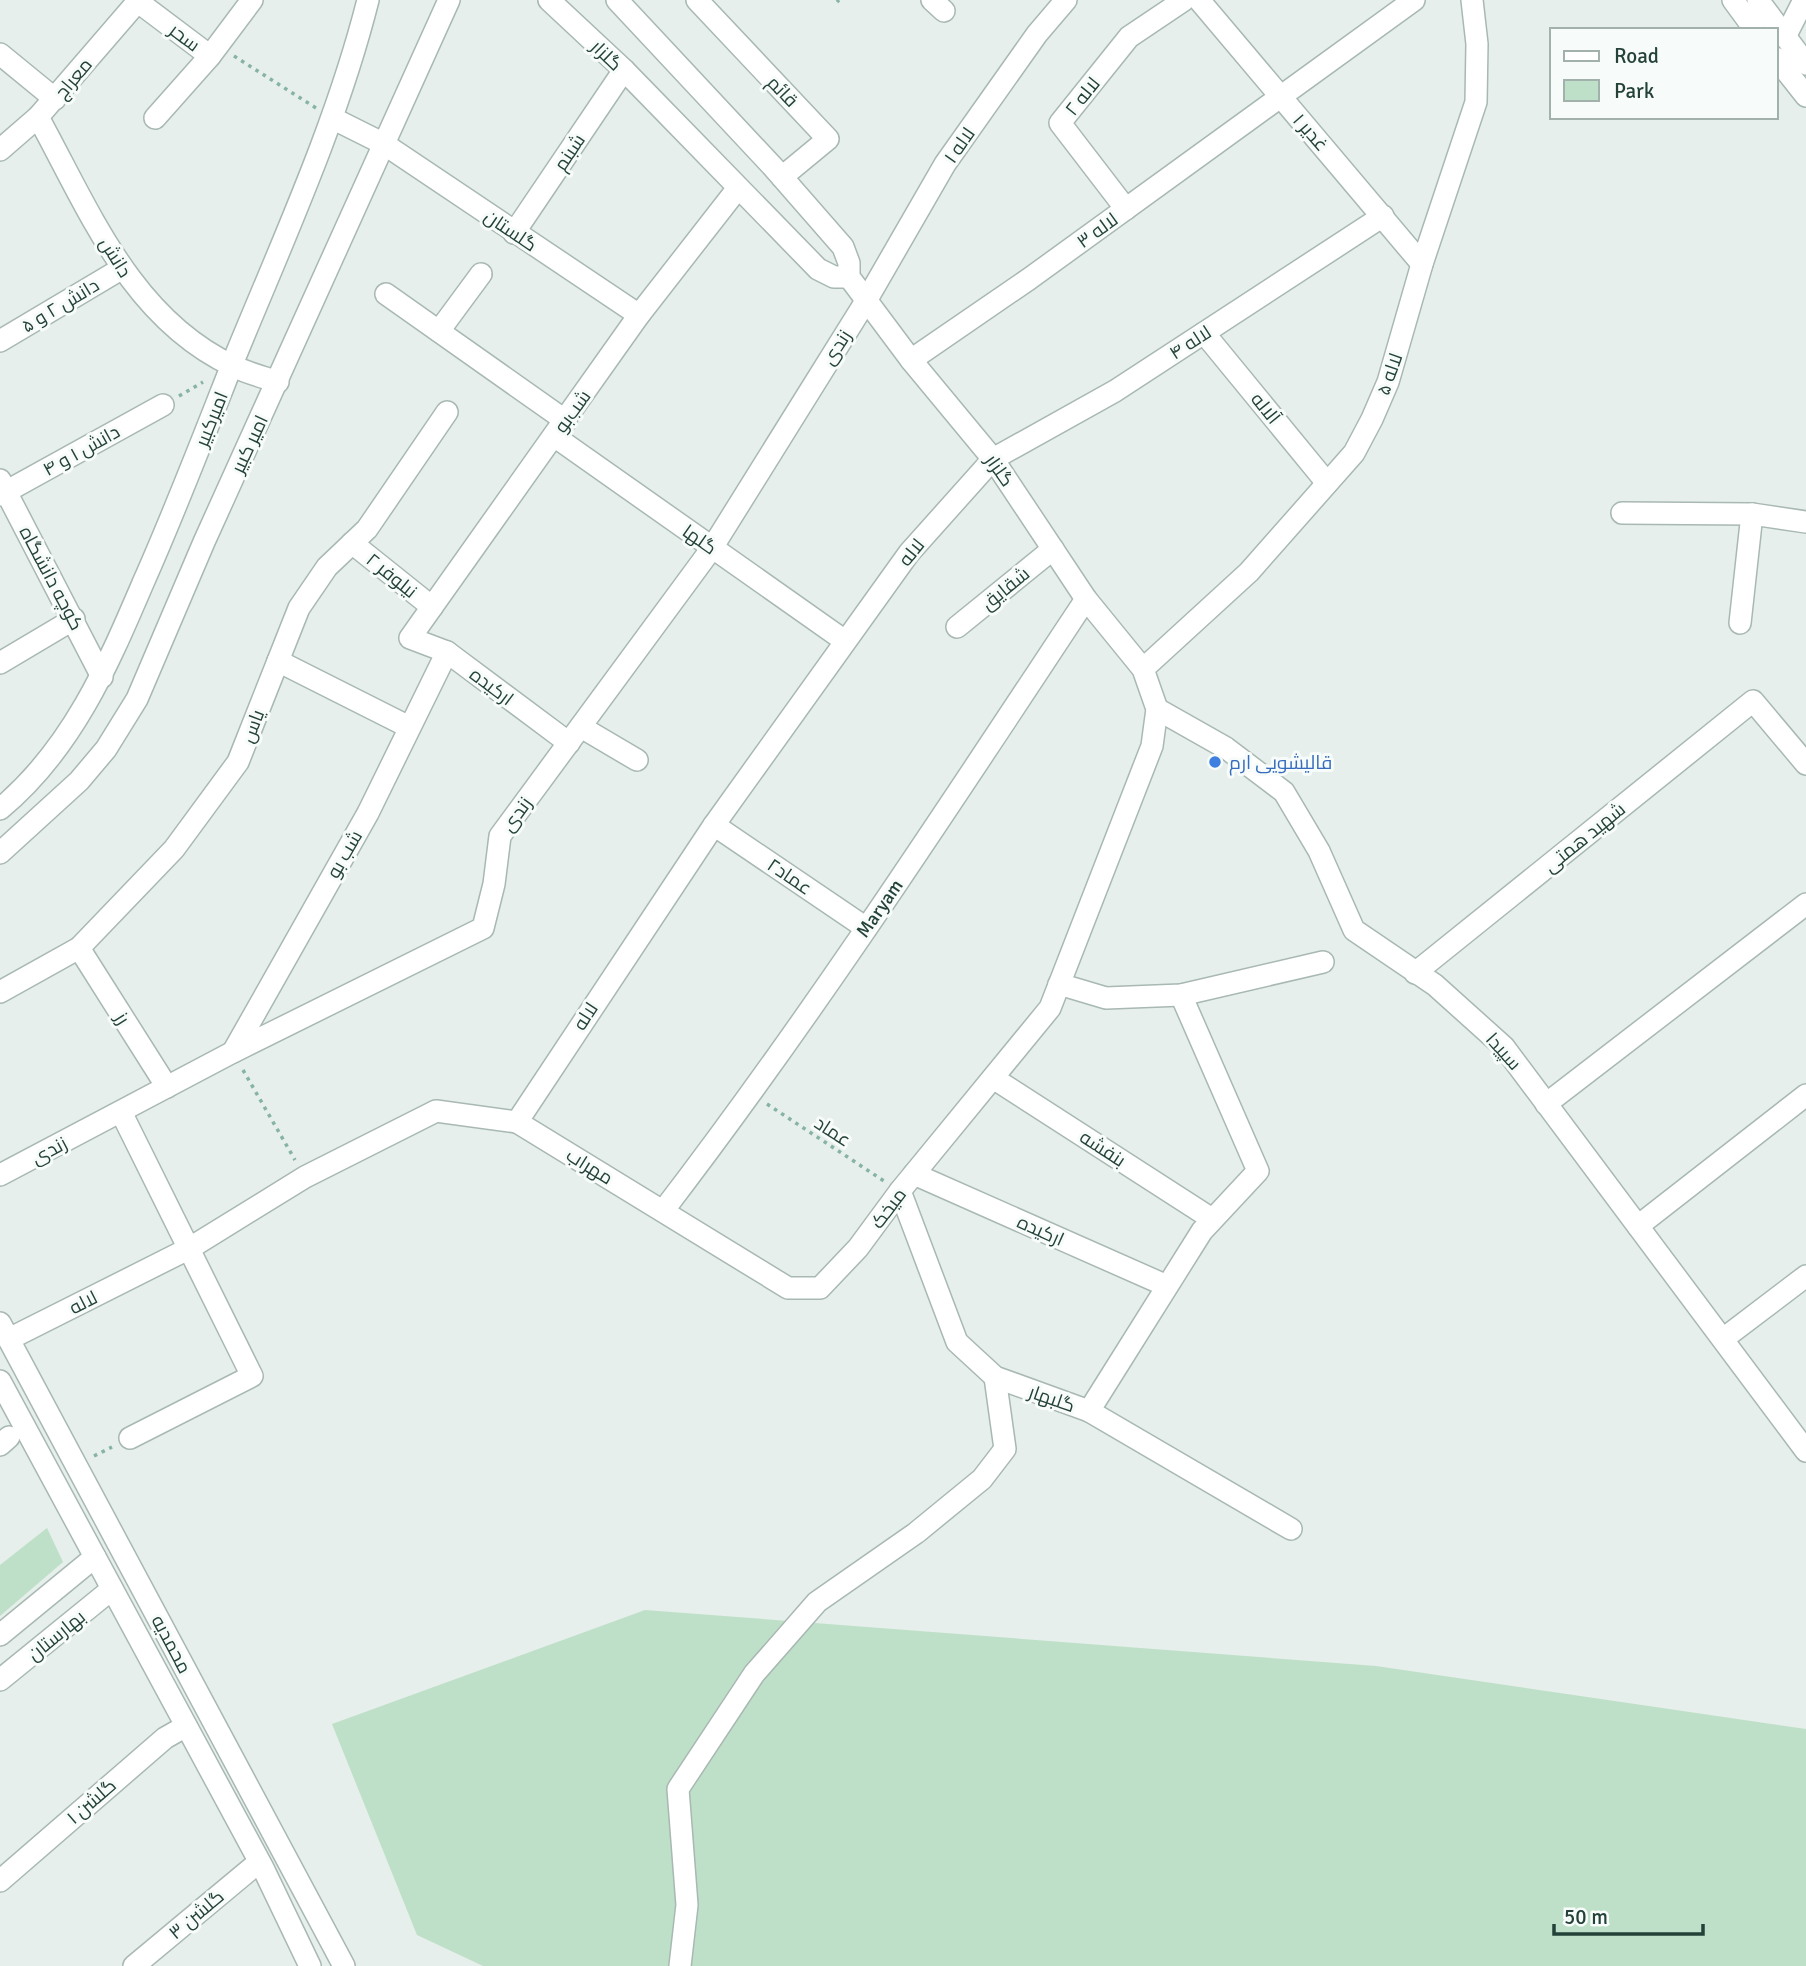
<svg xmlns="http://www.w3.org/2000/svg" width="1806" height="1966" font-family="Signika,Cairo,sans-serif">
  <style>
    .green { fill: #bfe0c8 }
    .lines { fill: none; stroke-linecap: round; stroke-linejoin: round }
    .minor-casing { stroke: #a8b8b2; stroke-width: 24 }
    .path { stroke: #86b3a5; stroke-width: 3.5; stroke-dasharray: 3.5 5; stroke-linecap: butt }
    .minor { stroke: #fff; stroke-width: 21 }
    .shop-dot { fill: #3f7fe0; stroke: #f7fbf9; stroke-width: 2.5 }
    .labels { text-anchor: middle; stroke-width: 6; stroke-linejoin: round; paint-order: stroke }
    .street-label { font-size: 19px; fill: #24423a; stroke: #f7fbf9 }
    .shop-label { font-size: 19px; fill: #366cbe; stroke: #f7fbf9; text-anchor: start }
  </style>
  <rect width="100%" height="100%" fill="#e6efeb"/>
  <g class="green">
    <path d="M47,1528l16,34 -63,54v-51z"/>
    <path d="M645,1610l731,56 430,63v237h-1323l-66,-31 -85,-211z"/>
  </g>
  <g class="lines">
    <defs>
      <g id="minor">
        <path d="M549,0l75,70 194,199 16,8h15"/>
        <path d="M697,0l131,139 -46,38"/>
        <path d="M932,0l12,11"/>
        <path d="M1199,0l223,264"/>
        <path d="M1733,0l22,30"/>
        <path d="M1758,0l48,64"/>
        <path d="M137,1l73,55 42,-56"/>
        <path d="M1785,37l19,-37"/>
        <path d="M0,54l55,45"/>
        <path d="M1776,58l30,38"/>
        <path d="M38,117c51,93 93,201 195,249 14,7 30,11 45,16"/>
        <path d="M155,118l55,-62"/>
        <path d="M332,118l52,26 255,171"/>
        <path d="M0,150l38,-33 101,-117"/>
        <path d="M1126,209l-66,-86 69,-86 55,-37"/>
        <path d="M514,233l110,-163"/>
        <path d="M386,294l180,127"/>
        <path d="M439,331l42,-57"/>
        <path d="M1204,333l123,150"/>
        <path d="M0,341l121,-72"/>
        <path d="M911,360l118,-81 385,-279"/>
        <path d="M554,436l291,205"/>
        <path d="M0,480l102,197"/>
        <path d="M0,495l163,-90"/>
        <path d="M1622,513l130,1 54,8"/>
        <path d="M352,543l80,64"/>
        <path d="M1740,623l12,-109"/>
        <path d="M957,627l96,-78"/>
        <path d="M278,661l131,66"/>
        <path d="M0,663l74,-44"/>
        <path d="M1143,669l106,-97 105,-119 18,-34 16,-37 34,-118 54,-162 1,-58 -5,-44"/>
        <path d="M1157,709l69,39 58,44 35,59 35,79 81,55 69,62 302,404"/>
        <path d="M581,727l56,33"/>
        <path d="M569,743l-122,-91 -37,-14 229,-323 99,-127"/>
        <path d="M0,809c72,-60 107,-142 143,-226 33,-74 62,-150 92,-226 48,-117 102,-234 133,-357"/>
        <path d="M714,825l152,103"/>
        <path d="M0,853l79,-72 27,-32 31,-50 67,-157 245,-542"/>
        <path d="M79,948l88,139"/>
        <path d="M1415,973l338,-272 53,63"/>
        <path d="M1059,984l47,14 75,-3 142,-33"/>
        <path d="M0,992l79,-44 95,-99 64,-87 61,-154 28,-41 40,-38 80,-117"/>
        <path d="M233,1052l135,-239 79,-161"/>
        <path d="M993,1078l219,141"/>
        <path d="M1546,1104l260,-200"/>
        <path d="M121,1112l131,264 -122,62"/>
        <path d="M517,1122l271,166h32l38,-40 42,-57 150,-183 102,-262 5,-37 -14,-40 -57,-70 -93,-140 -82,-99 -62,-83v-14l-6,-16 -69,-79 -157,-168"/>
        <path d="M914,1174l253,112"/>
        <path d="M0,1175l233,-123 250,-124 11,-44 6,-48 212,-288 154,-247 79,-137 92,-130 29,-34"/>
        <path d="M900,1191l57,151 38,35 94,34 202,118"/>
        <path d="M663,1211c151,-197 286,-405 423,-612"/>
        <path d="M1638,1226l168,-131"/>
        <path d="M0,1323l344,643"/>
        <path d="M9,1339l181,-91 115,-71 131,-66 81,11 197,-297 195,-272 84,-94 122,-68 268,-175"/>
        <path d="M1723,1339l83,-63"/>
        <path d="M0,1381l263,487 47,98"/>
        <path d="M1089,1411l113,-180 56,-60 -77,-176"/>
        <path d="M0,1445l9,-8"/>
        <path d="M0,1635l95,-78"/>
        <path d="M0,1680l112,-91"/>
        <path d="M0,1881l165,-143 21,-12"/>
        <path d="M134,1966l125,-104"/>
        <path d="M680,1966l7,-61 -9,-116 76,-115 63,-72 99,-69 66,-54 23,-30 -10,-72"/>
      </g>
    </defs>
    <use href="#minor" class="minor-casing"/>
    <g class="path">
      <path d="M837,2l2,-2"/>
      <path d="M234,56l82,52"/>
      <path d="M179,396l24,-14"/>
      <path d="M243,1070l52,90"/>
      <path d="M767,1104l117,77"/>
      <path d="M94,1456l18,-9"/>
    </g>
    <use href="#minor" class="minor"/>
  </g>
  <circle class="shop-dot" cx="1215" cy="762" r="7"/>
  <g class="labels">
    <g class="street-label">
      <text transform="translate(185 37) rotate(37)" y="7">سحر</text>
      <text transform="translate(607 55) rotate(44)" y="7">گلزار</text>
      <text transform="translate(73 78) rotate(-50)" y="7">معراج</text>
      <text transform="translate(783 91) rotate(46)" y="7">قائم</text>
      <text transform="translate(1082 96) rotate(-51)" y="7">لاله ۲</text>
      <text transform="translate(1311 132) rotate(49)" y="7">غدیر ۱</text>
      <text transform="translate(959 145) rotate(-55)" y="7">لاله ۱</text>
      <text transform="translate(569 152) rotate(-56)" y="7">شبنم</text>
      <text transform="translate(511 230) rotate(34)" y="7">گلستان</text>
      <text transform="translate(1097 230) rotate(-36)" y="7">لاله ۳</text>
      <text transform="translate(116 257) rotate(58)" y="7">دانش</text>
      <text transform="translate(60 305) rotate(-31)" y="7">دانش ۲ و ۵</text>
      <text transform="translate(1190 342) rotate(-33)" y="7">لاله ۴</text>
      <text transform="translate(836 347) rotate(-57)" y="7">زندی</text>
      <text transform="translate(1389 374) rotate(-71)" y="7">لاله ۵</text>
      <text transform="translate(1266 408) rotate(51)" y="7">آلاله</text>
      <text transform="translate(572 411) rotate(-54)" y="7">شب‌بو</text>
      <text transform="translate(211 419) rotate(-68)" y="7">امیرکبیر</text>
      <text transform="translate(249 444) rotate(-65)" y="7">امیر کبیر</text>
      <text transform="translate(81 450) rotate(-29)" y="7">دانش ۱ و ۴</text>
      <text transform="translate(1000 470) rotate(55)" y="7">گلزار</text>
      <text transform="translate(700 539) rotate(35)" y="7">گلها</text>
      <text transform="translate(911 552) rotate(-51)" y="7">لاله</text>
      <text transform="translate(392 575) rotate(39)" y="7">نیلوفر ۲</text>
      <text transform="translate(52 578) rotate(62)" y="7">کوچه دانشگاه</text>
      <text transform="translate(1005 588) rotate(-39)" y="7">شقایق</text>
      <text transform="translate(492 686) rotate(37)" y="7">ارکیده</text>
      <text transform="translate(252 726) rotate(-69)" y="7">یاس</text>
      <text transform="translate(516 814) rotate(-54)" y="7">زندی</text>
      <text transform="translate(1584 837) rotate(-39)" y="7">شهید همتی</text>
      <text transform="translate(344 854) rotate(-60)" y="7">شب بو</text>
      <text transform="translate(790 876) rotate(34)" y="7">عماد۲</text>
      <text transform="translate(879 908) rotate(-55)" y="7">Maryam</text>
      <text transform="translate(585 1016) rotate(-57)" y="7">لاله</text>
      <text transform="translate(123 1018) rotate(58)" y="7">رز</text>
      <text transform="translate(1504 1051) rotate(48)" y="7">سپیدا</text>
      <text transform="translate(833 1131) rotate(33)" y="7">عماد</text>
      <text transform="translate(1103 1148) rotate(33)" y="7">بنفشه</text>
      <text transform="translate(49 1150) rotate(-28)" y="7">زندی</text>
      <text transform="translate(590 1166) rotate(32)" y="7">مهراب</text>
      <text transform="translate(888 1208) rotate(-53)" y="7">میخک</text>
      <text transform="translate(1041 1230) rotate(24)" y="7">ارکیده</text>
      <text transform="translate(83 1302) rotate(-27)" y="7">لاله</text>
      <text transform="translate(1052 1398) rotate(19)" y="7">گلبهار</text>
      <text transform="translate(56 1635) rotate(-39)" y="7">بهارستان</text>
      <text transform="translate(172 1644) rotate(62)" y="7">محمدیه</text>
      <text transform="translate(91 1801) rotate(-41)" y="7">گلشن ۱</text>
      <text transform="translate(196 1914) rotate(-40)" y="7">گلشن ۳</text>
    </g>
    <g class="shop-label">
      <text x="1229" y="769">قالیشویی ارم</text>
    </g>
  </g>
  <rect x="1550" y="28" width="228" height="91" fill="#f7fbf9" stroke="#a3b1ad" stroke-width="2"/>
  <rect x="1564" y="51" width="35" height="10" fill="#ffffff" stroke="#a3b1ad" stroke-width="2"/>
  <text x="1614" y="63" font-size="21" fill="#24423a">Road</text>
  <rect x="1564" y="80" width="35" height="21" fill="#bfe0c8" stroke="#a3b1ad" stroke-width="2"/>
  <text x="1614" y="98" font-size="21" fill="#24423a">Park</text>
  <path d="M1554 1924v10h149v-10" fill="none" stroke="#24423a" stroke-width="3.5"/>
  <text x="1564" y="1924" font-size="21" fill="#24423a" stroke="#f7fbf9" stroke-width="5" paint-order="stroke">50 m</text>
</svg>
